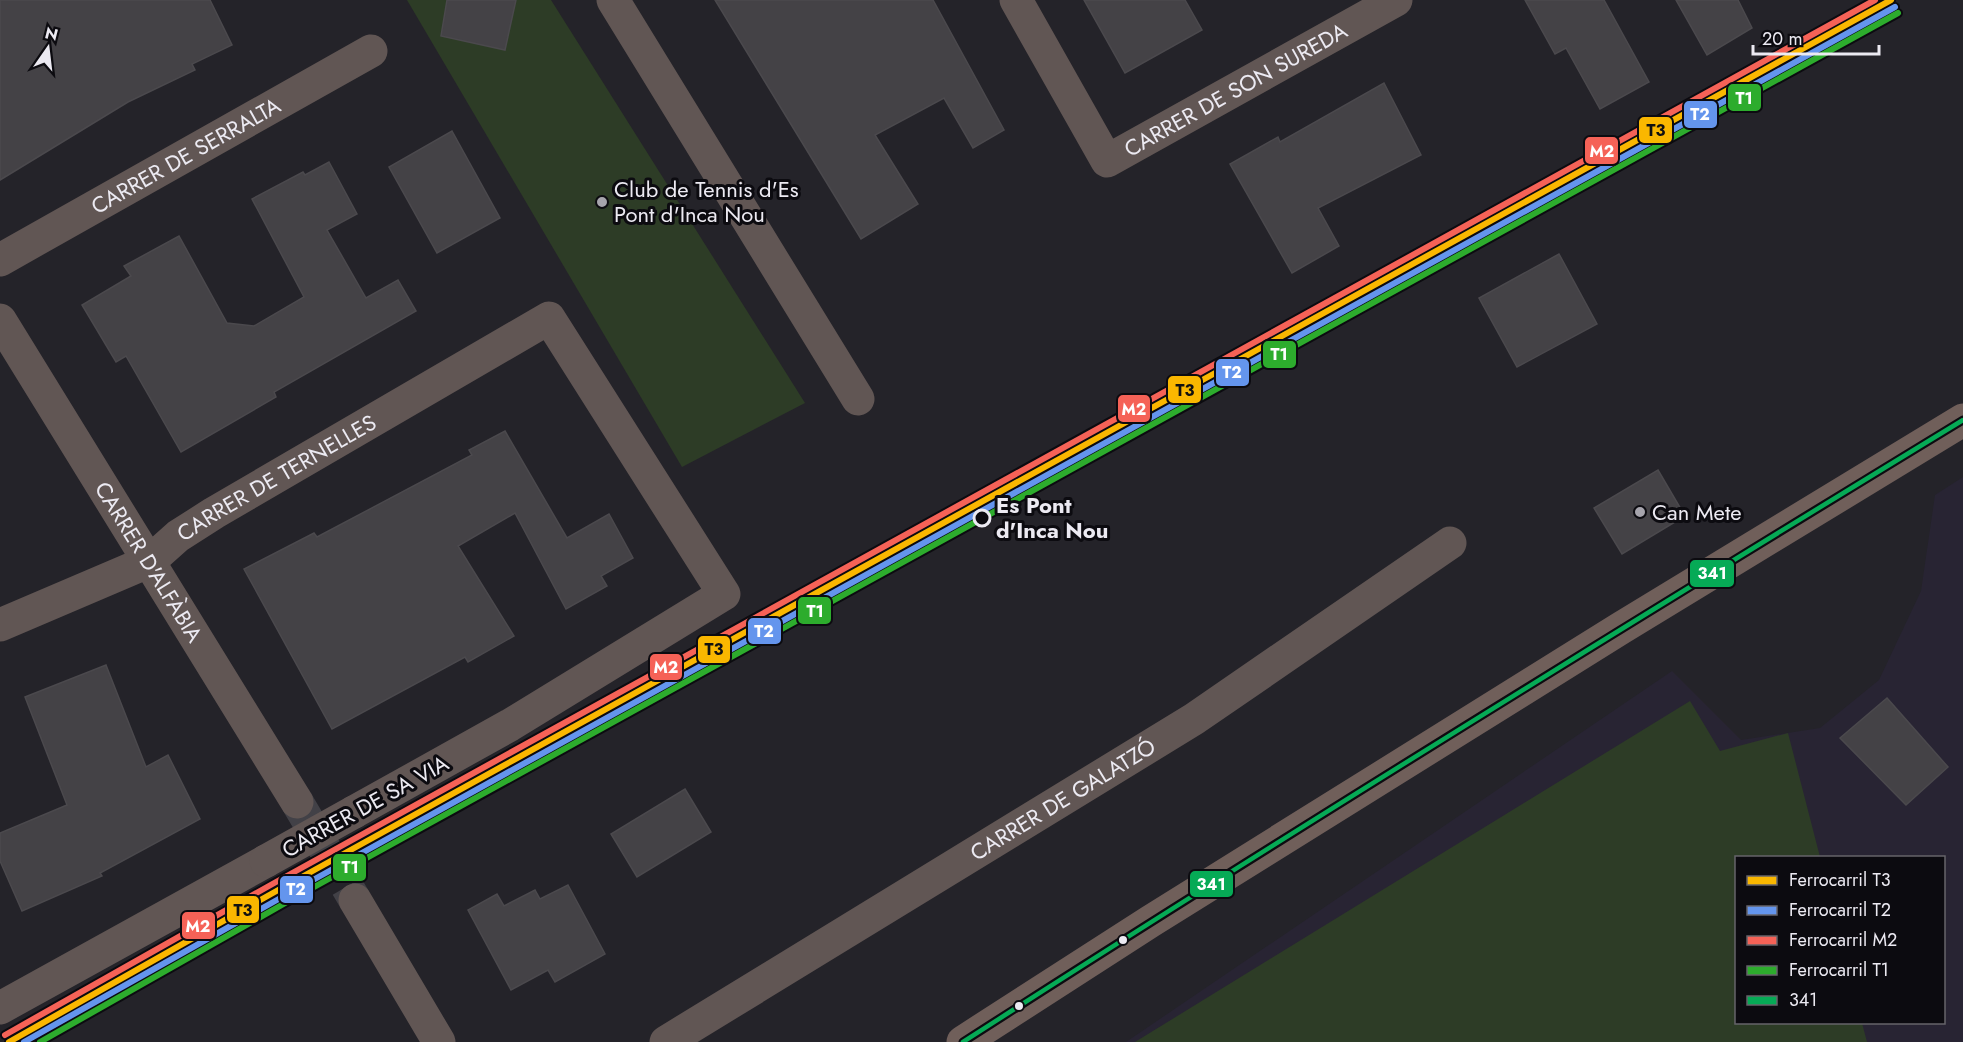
<svg xmlns="http://www.w3.org/2000/svg" width="1963" height="1042" font-family="Jost,sans-serif">
  <style>
    .built { fill: #282433; fill-rule: evenodd }
    .green { fill: #2d3c26 }
    .building { fill: #444246; stroke: #4b494d; stroke-width: 1.5 }
    .lines { fill: none; stroke-linecap: round; stroke-linejoin: round }
    .minor-tunnel { stroke: #424147; stroke-width: 33; stroke-dasharray: 33 16; stroke-linecap: butt }
    .minor { stroke: #615654; stroke-width: 33 }
    .major { stroke: #705f5a; stroke-width: 33 }
    .minor-bridge { stroke: #615654; stroke-width: 33 }
    .bus-1-casing { stroke: #0c0b10; stroke-width: 9 }
    .bus-1 { stroke: #06aa56; stroke-width: 4.5 }
    .rail-1-casing { stroke: #0c0b10; stroke-width: 10 }
    .rail-2-casing { stroke: #0c0b10; stroke-width: 10 }
    .rail-3-casing { stroke: #0c0b10; stroke-width: 10 }
    .rail-4-casing { stroke: #0c0b10; stroke-width: 10 }
    .rail-1 { stroke: #fab700; stroke-width: 6 }
    .rail-2 { stroke: #6495ed; stroke-width: 6 }
    .rail-3 { stroke: #f56257; stroke-width: 6 }
    .rail-4 { stroke: #2dac2d; stroke-width: 6 }
    .poi-dot { fill: #a6a4ac; stroke: #0c0b10; stroke-width: 2 }
    .stop-dot { fill: #0c0b10; stroke: #eceaf2; stroke-width: 3 }
    .bus-dot { fill: #eceaf2; stroke: #0c0b10; stroke-width: 2 }
    .labels { text-anchor: middle; stroke-width: 6; stroke-linejoin: round; paint-order: stroke }
    .street-label { font-size: 22px; fill: #eceaf2; stroke: #0c0b10 }
    .poi-label { font-size: 22px; fill: #eceaf2; stroke: #0c0b10; text-anchor: start }
    .stop-label { font-size: 22px; font-weight: bold; fill: #eceaf2; stroke: #0c0b10; text-anchor: start }
    .line-badge { stroke: #0c0b10; stroke-width: 2 }
    .badge-label { font-size: 16px; text-anchor: middle; font-weight: bold; fill: #fff }
    .pale-badge-label { font-size: 16px; text-anchor: middle; font-weight: bold; fill: #111 }
  </style>
  <rect width="100%" height="100%" fill="#242329"/>
  <path class="built" d="M1963,477v565h-837l546,-371 69,69 79,-12 59,-48 42,-89 14,-96zM1736,858h208v164h-208z"/>
  <g class="green">
    <path d="M407,0h144l254,403 -123,64z"/>
    <path d="M1690,701l30,50 68,-18 32,124 -84,1v164l126,1 5,19h-732z"/>
  </g>
  <g class="building">
    <path d="M0,0h210l22,45 -40,19 3,6 -67,32 -128,78z"/>
    <path d="M447,0h69l-11,50 -64,-14z"/>
    <path d="M715,0h218l71,130 -31,18 -29,-50 -69,37 43,69 -57,35z"/>
    <path d="M1084,0h101l17,30 -77,43z"/>
    <path d="M1525,0h79l45,82 -49,27 -34,-61 -11,6z"/>
    <path d="M1676,0h62l14,28 -45,27z"/>
    <path d="M1384,83l37,72 -103,53 21,38 -47,27 -62,-109 48,-27 2,5z"/>
    <path d="M452,131l48,87 -63,35 -48,-86z"/>
    <path d="M329,162l28,52 -30,16 39,68 32,-18 18,31 -142,81 2,5 -95,55 -55,-96 -10,6 -34,-57 49,-29 -7,-10 55,-30 48,87 27,3 50,-29 -52,-98 51,-27 2,3z"/>
    <path d="M1559,254l38,70 -80,43 -38,-69z"/>
    <path d="M505,431l62,107 42,-24 24,44 -32,18 6,10 -41,23 -51,-96 -57,33 56,90 -46,26 -3,-5 -133,72 -88,-160 70,-36 3,4 155,-82 -3,-5z"/>
    <path d="M1658,470l27,46 -63,38 -28,-46z"/>
    <path d="M106,665l40,102 22,-12 32,64 -100,54 2,3 -80,35 -22,-50v-28l67,-28 -42,-108z"/>
    <path d="M1887,698l61,69 -42,38 -66,-67z"/>
    <path d="M685,789l26,43 -74,45 -26,-43z"/>
    <path d="M568,885l37,69 -50,28 -7,-12 -37,20 -43,-80 29,-16 7,12 31,-16 5,9z"/>
  </g>
  <g class="lines">
    <path class="minor-tunnel" d="M297,802l58,98"/>
    <g class="minor">
      <path d="M613,0l245,399"/>
      <path id="s1" d="M1016,0l91,161 289,-161"/>
      <path id="s2" d="M0,260l371,-209"/>
      <path id="s3" d="M0,320l297,482"/>
      <path id="s4" d="M0,625l150,-64 28,-25 36,-23 335,-195 175,276 -214,131 -156,87"/>
      <path d="M355,900l84,142"/>
      <path d="M0,1008l266,-147"/>
      <path id="s5" d="M666,1042l528,-323 256,-176"/>
    </g>
    <path class="major" d="M963,1042l188,-121 470,-293 342,-208"/>
    <path class="minor-bridge" d="M266,861l88,-49"/>
    <defs>
      <path id="bus-1" d="M963,1042c330,-212 665,-418 1000,-622"/>
    </defs>
    <use href="#bus-1" class="bus-1-casing"/>
    <use href="#bus-1" class="bus-1"/>
    <defs>
      <path id="rail-1" d="M9,1042l271,-153 1611,-889"/>
      <path id="rail-2" d="M24,1042l260,-146 1611,-889"/>
      <path id="rail-3" d="M5,1035l271,-153 1599,-882"/>
      <path id="rail-4" d="M40,1042l247,-140 1611,-889"/>
    </defs>
    <use href="#rail-1" class="rail-1-casing"/>
    <use href="#rail-2" class="rail-2-casing"/>
    <use href="#rail-3" class="rail-3-casing"/>
    <use href="#rail-4" class="rail-4-casing"/>
    <use href="#rail-1" class="rail-1"/>
    <use href="#rail-2" class="rail-2"/>
    <use href="#rail-3" class="rail-3"/>
    <use href="#rail-4" class="rail-4"/>
  </g>
  <g class="poi-dot">
    <circle cx="602" cy="202" r="6"/>
    <circle cx="1640" cy="512" r="6"/>
  </g>
  <circle class="stop-dot" cx="982" cy="518" r="8"/>
  <g class="bus-dot">
    <circle cx="1123" cy="940" r="5"/>
    <circle cx="1019" cy="1006" r="5"/>
  </g>
  <g class="labels">
    <g class="street-label">
      <text dy="8" stroke="none"><textPath href="#s1" startOffset="332">CARRER DE SON SUREDA</textPath></text>
      <text dy="8" stroke="none"><textPath href="#s2" startOffset="213">CARRER DE SERRALTA</textPath></text>
      <text dy="8" stroke="none"><textPath href="#s4" startOffset="315">CARRER DE TERNELLES</textPath></text>
      <text dy="8" stroke="none"><textPath href="#s3" startOffset="284">CARRER D'ALFÀBIA</textPath></text>
      <text dy="8" stroke="none"><textPath href="#s5" startOffset="465">CARRER DE GALATZÓ</textPath></text>
      <text transform="translate(365 806) rotate(-29)" y="8">CARRER DE SA VIA</text>
    </g>
    <g class="poi-label">
      <text x="614" y="197">Club de Tennis d'Es<tspan x="614" dy="25">Pont d'Inca Nou</tspan></text>
      <text x="1652" y="520">Can Mete</text>
    </g>
    <g class="stop-label">
      <text x="996" y="513">Es Pont<tspan x="996" dy="25">d'Inca Nou</tspan></text>
    </g>
  </g>
  <g class="line-badge">
    <rect x="1727" y="83" width="35" height="29" rx="6" fill="#2dac2d"/>
    <rect x="1683" y="100" width="35" height="29" rx="6" fill="#6495ed"/>
    <rect x="1638" y="116" width="35" height="28" rx="6" fill="#fab700"/>
    <rect x="1584" y="136" width="35" height="29" rx="6" fill="#f56257"/>
    <rect x="1262" y="340" width="35" height="29" rx="6" fill="#2dac2d"/>
    <rect x="1215" y="358" width="35" height="29" rx="6" fill="#6495ed"/>
    <rect x="1167" y="375" width="35" height="29" rx="6" fill="#fab700"/>
    <rect x="1117" y="394" width="34" height="29" rx="6" fill="#f56257"/>
    <rect x="1689" y="559" width="46" height="29" rx="6" fill="#06aa56"/>
    <rect x="797" y="596" width="35" height="29" rx="6" fill="#2dac2d"/>
    <rect x="747" y="617" width="35" height="28" rx="6" fill="#6495ed"/>
    <rect x="697" y="635" width="34" height="29" rx="6" fill="#fab700"/>
    <rect x="649" y="653" width="34" height="28" rx="6" fill="#f56257"/>
    <rect x="332" y="853" width="35" height="29" rx="6" fill="#2dac2d"/>
    <rect x="1189" y="870" width="45" height="28" rx="6" fill="#06aa56"/>
    <rect x="279" y="875" width="35" height="29" rx="6" fill="#6495ed"/>
    <rect x="226" y="895" width="34" height="29" rx="6" fill="#fab700"/>
    <rect x="181" y="911" width="35" height="29" rx="6" fill="#f56257"/>
  </g>
  <g class="badge-label">
    <text x="1744" y="104">T1</text>
    <text x="1700" y="120">T2</text>
    <text x="1602" y="157">M2</text>
    <text x="1279" y="360">T1</text>
    <text x="1232" y="378">T2</text>
    <text x="1134" y="415">M2</text>
    <text x="1712" y="579">341</text>
    <text x="815" y="617">T1</text>
    <text x="764" y="637">T2</text>
    <text x="666" y="673">M2</text>
    <text x="350" y="873">T1</text>
    <text x="1211" y="890">341</text>
    <text x="296" y="895">T2</text>
    <text x="198" y="932">M2</text>
  </g>
  <g class="pale-badge-label">
    <text x="1656" y="136">T3</text>
    <text x="1185" y="396">T3</text>
    <text x="714" y="655">T3</text>
    <text x="243" y="916">T3</text>
  </g>
  <rect x="1735" y="856" width="210" height="168" fill="#0c0b10" stroke="#66646a" stroke-width="1.5"/>
  <rect x="1747" y="876" width="30" height="9" fill="#fab700" stroke="#66646a" stroke-width="1.5"/>
  <text x="1789" y="886" font-size="18" fill="#eceaf2">Ferrocarril T3</text>
  <rect x="1747" y="906" width="30" height="9" fill="#6495ed" stroke="#66646a" stroke-width="1.5"/>
  <text x="1789" y="916" font-size="18" fill="#eceaf2">Ferrocarril T2</text>
  <rect x="1747" y="936" width="30" height="9" fill="#f56257" stroke="#66646a" stroke-width="1.5"/>
  <text x="1789" y="946" font-size="18" fill="#eceaf2">Ferrocarril M2</text>
  <rect x="1747" y="966" width="30" height="9" fill="#2dac2d" stroke="#66646a" stroke-width="1.5"/>
  <text x="1789" y="976" font-size="18" fill="#eceaf2">Ferrocarril T1</text>
  <rect x="1747" y="996" width="30" height="9" fill="#06aa56" stroke="#66646a" stroke-width="1.5"/>
  <text x="1789" y="1006" font-size="18" fill="#eceaf2">341</text>
  <g transform="translate(48 48) rotate(14)" stroke="#0c0b10" stroke-width="4.5" paint-order="stroke">
  <path d="M0-4.5L10 22L0 15L-10 22Z" fill="#eceaf2"/>
  <text y="-9" font-size="16" font-weight="bold" text-anchor="middle" fill="#eceaf2">N</text>
  </g>
  <path d="M1753 45v9h126v-9" fill="none" stroke="#eceaf2" stroke-width="3"/>
  <text x="1762" y="45" font-size="18" fill="#eceaf2" stroke="#0c0b10" stroke-width="4.5" paint-order="stroke">20 m</text>
</svg>
